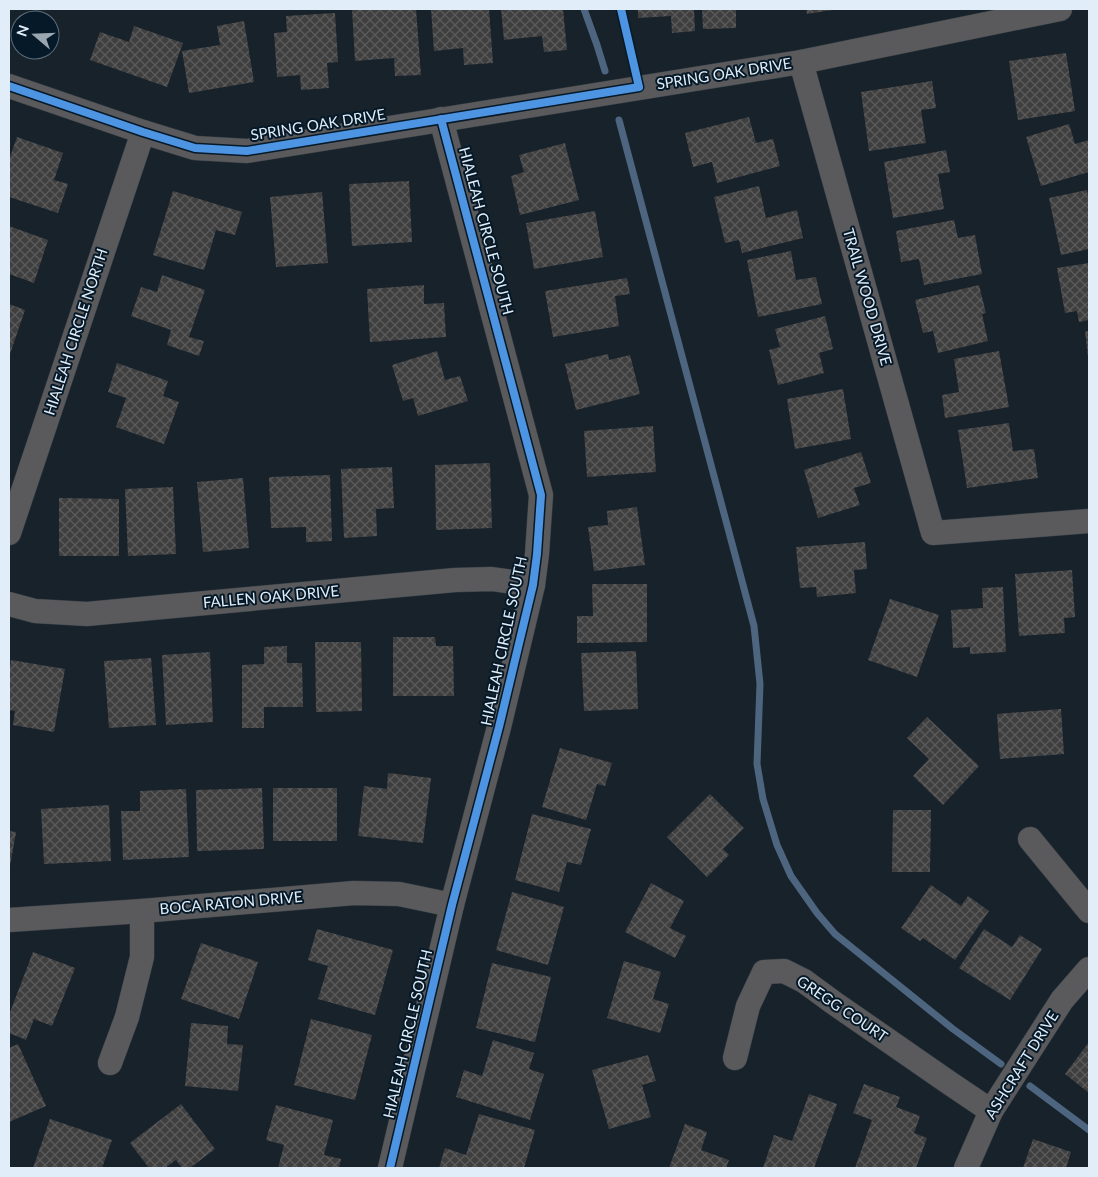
<svg xmlns="http://www.w3.org/2000/svg" width="1098" height="1177" font-family="Lato,sans-serif">
  <style>
    .lines { fill: none; stroke-linecap: round; stroke-linejoin: round }
    .stream { stroke: #4d657f; stroke-width: 7 }
    .building { fill: url(#building-cross-hatch) }
    .minor-casing { stroke: #353f46; stroke-width: 25 }
    .minor { stroke: #5a595b; stroke-width: 24 }
    .cycleway-casing { stroke: #061928; stroke-width: 11 }
    .cycleway { stroke: #4d94e3; stroke-width: 8 }
    .labels { text-anchor: middle; stroke-width: 4; stroke-linejoin: round; paint-order: stroke }
    .street-label { font-size: 15px; fill: #e1eef9; stroke: #061928 }
  </style>
  <defs>
    <pattern id="building-cross-hatch" width="8" height="8" patternUnits="userSpaceOnUse" patternTransform="scale(1.25)"><rect width="8" height="8" fill="#403f40"/><path d="M0 0l8 8M0 8l8-8" fill="none" stroke="#5b5b5c"/></pattern>
  </defs>
  <rect width="100%" height="100%" fill="#17222b"/>
  <g class="lines">
    <g class="stream">
      <path d="M584,9l13,36 8,26"/>
      <path d="M619,120l135,506 6,58 -3,80 6,35 14,46 14,31 26,37 18,21 118,95 48,35"/>
      <path d="M1030,1086l59,44"/>
    </g>
  </g>
  <g class="building">
    <path d="M352,9h64l5,66 -26,1 -1,-18 -39,3z"/>
    <path d="M431,9h58l4,54 -29,2 -1,-17 -29,3z"/>
    <path d="M501,9h62l4,41 -23,2 -2,-16 -38,4z"/>
    <path d="M638,9h56l1,22 -23,2 -1,-17 -33,2z"/>
    <path d="M702,9h34v19l-33,1z"/>
    <path d="M806,9h26v1l-25,4z"/>
    <path d="M335,13l3,49 -11,1 2,25 -28,2 -1,-15 -23,2 -3,-44 13,-1 -1,-16z"/>
    <path d="M244,21l10,61 -65,11 -7,-42 38,-6 -3,-19z"/>
    <path d="M134,26l49,17 -16,44 -77,-27 10,-28 29,10z"/>
    <path d="M1066,53l9,58 -57,9 -9,-59z"/>
    <path d="M932,81l4,27 -15,2 5,33 -57,8 -8,-59z"/>
    <path d="M749,117l7,26 17,-4 7,27 -63,17 -5,-21 -19,5 -8,-34z"/>
    <path d="M1069,124l6,20 14,-4v32l-48,14 -15,-49z"/>
    <path d="M17,137l46,16 -9,27 14,4 -10,29 -49,-16v-37z"/>
    <path d="M565,143l14,57 -59,15 -9,-39 13,-4 -5,-17z"/>
    <path d="M946,150l4,22 -12,2 6,35 -51,9 -9,-56z"/>
    <path d="M409,181l3,61 -60,4 -3,-62z"/>
    <path d="M759,186l7,32 31,-8 6,28 -61,15 -3,-13 -14,3 -11,-46z"/>
    <path d="M1087,190l2,10v49l-28,6 -12,-57z"/>
    <path d="M173,191l69,21 -7,23 -19,-5 -12,40 -51,-15z"/>
    <path d="M322,192l6,71 -52,4 -6,-70z"/>
    <path d="M595,211l8,46 -69,12 -8,-46z"/>
    <path d="M954,220l4,18 17,-3 7,39 -58,11 -5,-26 -18,3 -5,-31z"/>
    <path d="M9,226l39,14 -14,43 -25,-9z"/>
    <path d="M791,251l5,29 20,-3 6,27 -64,13 -11,-57z"/>
    <path d="M1089,263v57l-10,2 -2,-11 -12,2 -8,-45z"/>
    <path d="M162,275l43,15 -16,47 15,4 -5,15 -32,-11 4,-15 -40,-14 10,-29 16,5z"/>
    <path d="M627,278l3,16 -15,2 4,30 -66,11 -8,-46z"/>
    <path d="M424,285v19l20,-1 2,34 -76,5 -3,-53z"/>
    <path d="M979,285l7,28 -4,1 6,27 -50,12 -5,-22 -10,2 -8,-33z"/>
    <path d="M9,304l16,6 -16,47z"/>
    <path d="M825,316l8,33 -14,4 5,20 -46,12 -9,-35 11,-3 -5,-18z"/>
    <path d="M1085,331h4v26h-1z"/>
    <path d="M437,351l8,29 15,-4 8,25 -50,15 -5,-18 -10,3 -11,-36z"/>
    <path d="M999,351l10,56 -64,11 -3,-23 17,-3 -5,-33z"/>
    <path d="M608,354l1,6 21,-5 10,39 -64,16 -11,-46z"/>
    <path d="M117,363l51,18 -5,15 16,6 -15,42 -48,-17 10,-29 -18,-6z"/>
    <path d="M843,389l8,50 -56,10 -8,-50z"/>
    <path d="M1009,423l4,28 21,-2 4,29 -71,10 -9,-58z"/>
    <path d="M653,426l3,46 -69,5 -3,-46z"/>
    <path d="M861,452l10,31 -17,5 6,17 -42,13 -14,-48z"/>
    <path d="M490,463l2,65 -56,2 -1,-65z"/>
    <path d="M392,467l2,41 -18,1 1,27 -33,2 -3,-69z"/>
    <path d="M330,475l2,66 -26,1v-15l-35,1 -2,-51z"/>
    <path d="M243,478l6,70 -46,4 -6,-70z"/>
    <path d="M173,487l3,67 -48,2 -3,-67z"/>
    <path d="M59,498l60,1v57h-60z"/>
    <path d="M637,507l8,58 -51,6 -6,-44 20,-2 -1,-14z"/>
    <path d="M865,542l2,27 -13,1 2,23 -39,4 -1,-10 -16,1 -4,-41z"/>
    <path d="M1072,570l3,47 -11,1 1,15 -46,3 -4,-62z"/>
    <path d="M592,584h55v58l-70,1v-27h16z"/>
    <path d="M1003,587l3,65 -36,2v-7l-17,1 -2,-38 32,-2 -1,-20z"/>
    <path d="M890,599l49,16 -22,62 -49,-17z"/>
    <path d="M393,637h42l1,9h17l1,50h-61z"/>
    <path d="M315,642h46l1,69 -46,1z"/>
    <path d="M287,646v17h15l1,44h-39v21h-22v-63l22,-1v-17z"/>
    <path d="M636,651l2,58 -54,2 -3,-58z"/>
    <path d="M210,652l3,70 -47,3 -4,-70z"/>
    <path d="M151,658l5,67 -47,3 -5,-67z"/>
    <path d="M11,660l54,9 -11,63 -41,-7 2,-14 -6,-1v-37z"/>
    <path d="M1061,709l3,45 -64,5 -3,-45z"/>
    <path d="M927,717l52,49 -36,39 -30,-29 16,-17 -22,-21z"/>
    <path d="M560,748l52,15 -7,23 -8,-2 -11,36 -44,-13z"/>
    <path d="M388,773l43,5 -8,65 -65,-7 6,-50 23,3z"/>
    <path d="M262,788l2,61 -67,2 -1,-61z"/>
    <rect x="273" y="788" width="64" height="53"/>
    <path d="M186,789l3,68 -66,3 -2,-49h19v-20z"/>
    <path d="M710,794l34,34 -21,21 6,6 -22,22 -40,-40z"/>
    <path d="M109,805l2,56 -67,3 -3,-55z"/>
    <path d="M893,810h38l-1,62h-38z"/>
    <path d="M532,814l59,15 -10,36 -14,-3 -8,30 -44,-12z"/>
    <path d="M9,831l7,1 -6,34h-1z"/>
    <path d="M651,883l33,18 -14,27 16,8 -11,22 -50,-26z"/>
    <path d="M931,885l30,21 7,-10 21,15 -34,49 -32,-22 -3,3 -19,-13z"/>
    <path d="M512,892l52,15 -16,58 -52,-15z"/>
    <path d="M317,929l76,21 -18,65 -57,-16 10,-33 -20,-6z"/>
    <path d="M984,929l28,18 8,-12 22,14 -32,51 -51,-32z"/>
    <path d="M201,943l57,19 -19,57 -58,-20z"/>
    <path d="M33,952l42,16 -23,58 -18,-7 -8,21 -17,-7v-18z"/>
    <path d="M624,961l37,11 -8,27 16,5 -9,29 -53,-15z"/>
    <path d="M492,963l59,14 -16,65 -59,-14z"/>
    <path d="M311,1019l61,16 -17,65 -61,-15z"/>
    <path d="M191,1023l37,3 -1,18 16,1 -5,46 -53,-5z"/>
    <path d="M493,1040l41,13 -5,16 15,5 -14,46 -74,-23 8,-27 18,6z"/>
    <path d="M1089,1042v51l-24,-19z"/>
    <path d="M18,1044l28,62 -37,16v-74z"/>
    <path d="M648,1055l8,26 -14,4 9,32 -42,12 -17,-59z"/>
    <path d="M864,1084l36,13 -4,10 24,9 -6,17 13,5 -11,30h-61l17,-48 -19,-7z"/>
    <path d="M809,1094l28,10 -23,64h-51l11,-33 18,6z"/>
    <path d="M181,1104l34,45 -25,19h-8l-6,-8 -11,8h-16l-19,-25z"/>
    <path d="M276,1105l57,15 -9,35 17,4 -2,9h-61l6,-23 -18,-5z"/>
    <path d="M479,1114l56,16 -11,38h-85l6,-20 21,7z"/>
    <path d="M50,1119l62,21 -10,28h-69z"/>
    <path d="M685,1124l22,8 -6,18 28,10 -3,8h-57z"/>
    <path d="M1033,1139l38,13 -5,16h-43z"/>
  </g>
  <g class="lines">
    <defs>
      <g id="minor">
        <path d="M801,62l132,471 156,-12"/>
        <path d="M9,86l134,46 52,16 52,3 554,-89 259,-53"/>
        <path d="M9,533l134,-401"/>
        <path d="M9,604l26,7 52,3 368,-34 37,-1 41,6"/>
        <path d="M1030,839l59,72"/>
        <path d="M9,920l133,-9 212,-18 45,1 53,11"/>
        <path d="M735,1058l13,-52 16,-34 20,-1 20,10 30,22 114,79 43,29"/>
        <path d="M110,1063l17,-46 15,-60v-46"/>
        <path d="M390,1168l62,-263 47,-178 34,-142 4,-31 4,-59 -100,-376"/>
        <path d="M966,1168l25,-57 71,-111 27,-31"/>
      </g>
    </defs>
    <use href="#minor" class="minor-casing"/>
    <use href="#minor" class="minor"/>
    <defs>
      <g id="cycleway">
        <path d="M9,86l134,46 52,16 52,3 392,-64 -18,-78"/>
        <path d="M390,1168l62,-263 47,-178 34,-142 4,-31 4,-59 -100,-376"/>
      </g>
    </defs>
    <use href="#cycleway" class="cycleway-casing"/>
    <use href="#cycleway" class="cycleway"/>
  </g>
  <g class="labels">
    <g class="street-label">
      <text transform="translate(724 74) rotate(-9)" y="5">SPRING OAK DRIVE</text>
      <text transform="translate(318 125) rotate(-9)" y="5">SPRING OAK DRIVE</text>
      <text transform="translate(486 231) rotate(75)" y="5">HIALEAH CIRCLE SOUTH</text>
      <text transform="translate(867 297) rotate(74)" y="5">TRAIL WOOD DRIVE</text>
      <text transform="translate(76 332) rotate(-72)" y="5">HIALEAH CIRCLE NORTH</text>
      <text transform="translate(271 597) rotate(-5)" y="5">FALLEN OAK DRIVE</text>
      <text transform="translate(504 641) rotate(-78)" y="5">HIALEAH CIRCLE SOUTH</text>
      <text transform="translate(231 903) rotate(-5)" y="5">BOCA RATON DRIVE</text>
      <text transform="translate(842 1009) rotate(34)" y="5">GREGG COURT</text>
      <text transform="translate(408 1034) rotate(-77)" y="5">HIALEAH CIRCLE SOUTH</text>
      <text transform="translate(1022 1065) rotate(-58)" y="5">ASHCRAFT DRIVE</text>
    </g>
  </g>
  <rect width="1098" height="1177" fill="none" stroke="#e1eef9" stroke-width="20"/>
  <g transform="translate(35 35) rotate(289)"><circle r="24" fill="#061928" stroke="#5e6e7c"/>
  <path d="M0-4L9 19L0 12L-9 19Z" fill="#9aa7b1"/>
  <text y="-8" font-size="14" font-weight="bold" text-anchor="middle" fill="#e1eef9">N</text>
  </g>
</svg>
